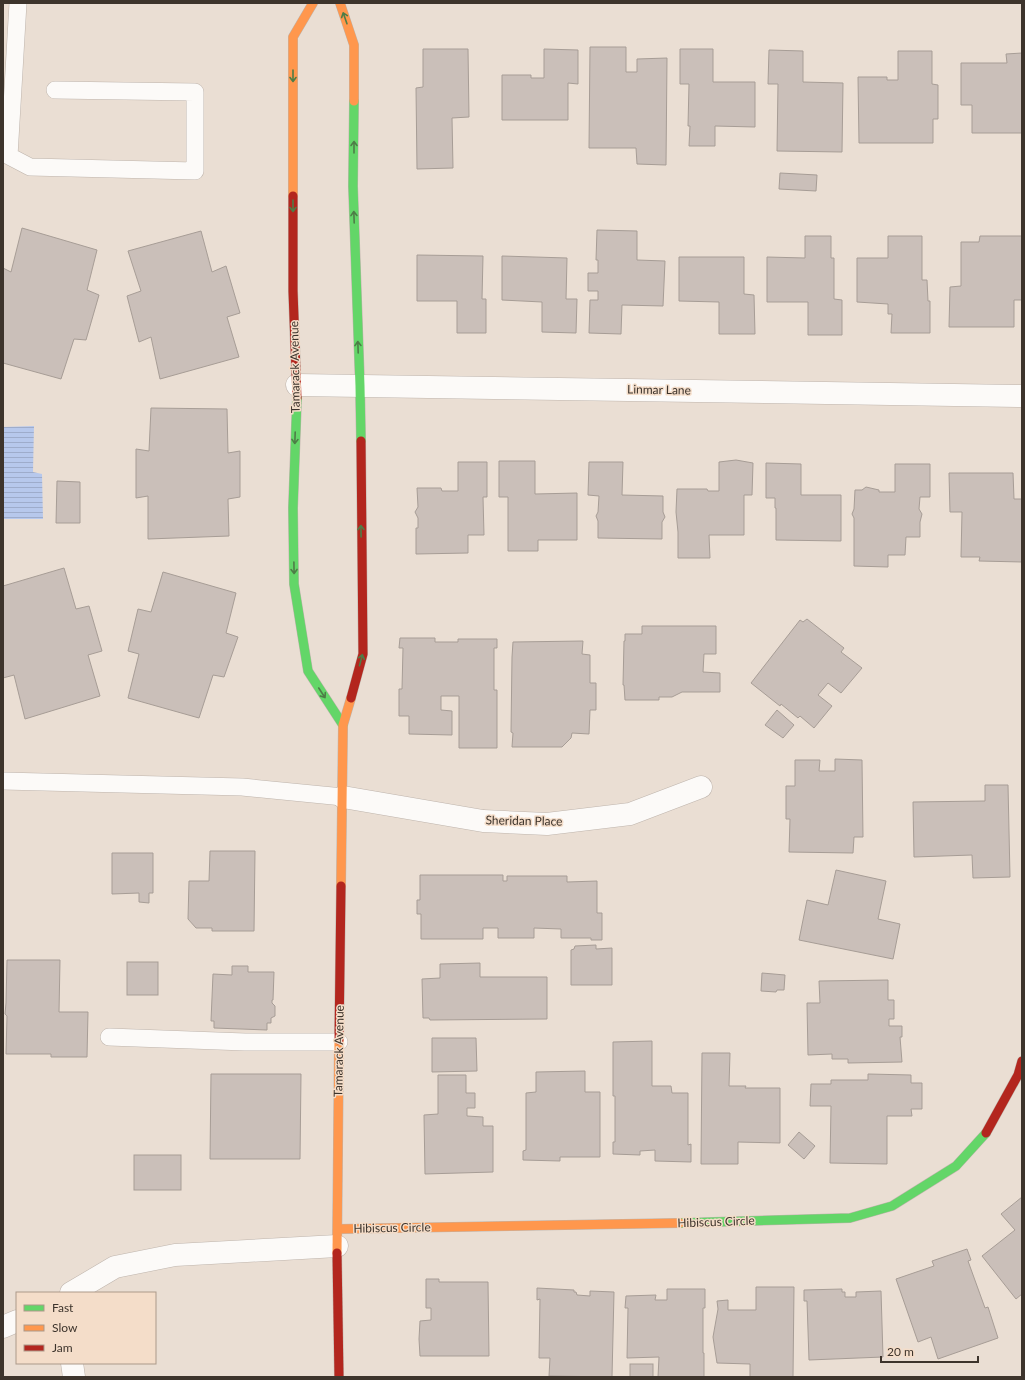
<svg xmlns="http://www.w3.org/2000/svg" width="1025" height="1380" font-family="Lato,sans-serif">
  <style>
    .water { fill: url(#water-rules) }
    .building { fill: #cabfb9; stroke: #a79d96 }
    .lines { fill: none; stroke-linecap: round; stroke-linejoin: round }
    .lane-casing { stroke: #beb4ac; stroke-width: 18 }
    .street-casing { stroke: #beb4ac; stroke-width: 23 }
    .fast-casing { stroke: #beb4ac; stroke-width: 10 }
    .slow-casing { stroke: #beb4ac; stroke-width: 10 }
    .jam-casing { stroke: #beb4ac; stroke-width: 10 }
    .lane { stroke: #fcfaf8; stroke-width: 17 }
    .street { stroke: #fcfaf8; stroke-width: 22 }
    .fast { stroke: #63d668; stroke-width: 9 }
    .slow { stroke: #ff974d; stroke-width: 9 }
    .jam { stroke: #b3261e; stroke-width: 9 }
    .oneway { stroke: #4e7d47 }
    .labels { text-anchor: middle; stroke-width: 3; stroke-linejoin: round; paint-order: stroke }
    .street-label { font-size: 12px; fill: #3d342c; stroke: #f4ddc9 }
  </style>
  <defs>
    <pattern id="water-rules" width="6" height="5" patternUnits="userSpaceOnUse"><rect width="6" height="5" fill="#b7c8ec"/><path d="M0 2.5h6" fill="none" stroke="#9eaccb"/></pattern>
  </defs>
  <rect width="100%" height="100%" fill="#eaded3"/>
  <path class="water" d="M34,426l-1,46 9,2 1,45h-40v-92z"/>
  <g class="building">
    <path d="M590,47h36v25h11v-13l30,-1 -1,107 -29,-1 -1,-16h-47z"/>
    <path d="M423,49h45l1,68 -17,1 1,50 -36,1 -1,-81 7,-1z"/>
    <path d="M544,49l34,1v34l-10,-1v37h-66v-45h29v3h13z"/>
    <path d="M680,49h33v33h42v45l-40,-1v20h-26l1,-20h-2l1,-42h-9z"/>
    <path d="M769,50l34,1v31l40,1 -1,69 -65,-1 1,-67h-10z"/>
    <path d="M898,51h34v33l6,1v34h-5v24h-74l-1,-66h29v3h11z"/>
    <path d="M1022,53v80h-50v-28h-11v-42h46l-1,-9z"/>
    <path d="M780,173l37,2 -1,16 -37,-2z"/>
    <path d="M22,228l75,22 -10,40 12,5 -13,45 -12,-1 -13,40 -58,-16v-95l8,4z"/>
    <path d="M597,230l40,1v29l28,1 -2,45 -41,-1 -1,29 -32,-1 1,-33h8v-9h-10v-18h10v-13h-2z"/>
    <path d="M201,231l11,41 14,-6 14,47 -13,4 12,40 -79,22 -9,-42 -12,5 -12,-46 14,-5 -13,-40z"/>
    <path d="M805,236h26v22h3v41l8,1v35h-34v-33h-41v-45l38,1z"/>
    <path d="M888,236h34v44h5l1,21h2v32h-39l1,-19h-4v-10l-31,-2v-44h31z"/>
    <path d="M980,236h42v64h-8v27h-65l1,-40 11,-1v-44h18z"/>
    <path d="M417,255l66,1 -1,43h4v34h-29v-32h-40z"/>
    <path d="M502,256l65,2 -1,41h11l-1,34 -34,-1v-30l-40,-2z"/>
    <path d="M679,257h65v37l10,1 1,39h-36v-32l-40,-1z"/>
    <path d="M151,408l76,1 1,44 12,-2v46l-12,2 1,37 -81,3v-43l-12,2v-49l13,2z"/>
    <path d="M736,460l17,3 -1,32h-8v40h-35l1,23h-32v-26l-2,-20 1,-23h30l1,2h11v-29z"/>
    <path d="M499,461h36v33l42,-1v47h-39v11h-30v-54h-9z"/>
    <path d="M458,462h29v35h-4l1,38h-16v18l-52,1v-26h2v-10l-3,-6 3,-5 -1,-19h24l1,3h16z"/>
    <path d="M589,462h34l-1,33 41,1v16l2,5 -3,5v17l-64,-1v-17l-2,-5 2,-4 1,-16 -11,-1z"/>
    <path d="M766,463l35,1v31h40v46l-65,-1v-32h-1v-10h-9z"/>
    <path d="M895,464h35v33h-10l-1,12 3,5 -2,8v15h-14l-1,18h-17v12l-34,-1v-48l-2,-4 2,-5 1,-19h7l4,-3 13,3v2h16z"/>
    <path d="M949,473h64l1,26h8v63l-43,-1 1,-4h-19l1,-45h-12z"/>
    <path d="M57,481l23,1v41h-24z"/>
    <path d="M64,568l12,41 13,-3 13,45 -14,4 12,41 -75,23 -11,-44 -11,3v-92z"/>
    <path d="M163,572l73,21 -10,40 12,4 -14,40 -11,-2 -14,43 -71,-20 11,-44 -11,-3 10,-42 13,3z"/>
    <path d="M807,619l37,29 -3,4 21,16 -21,25 -13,-10 -10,12 14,11 -18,22 -14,-12 -2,2 -17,-14 -1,2 -29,-23 49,-63 3,2z"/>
    <path d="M642,626h74v28h-12l-1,18 17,1v19h-38l-10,5h-13v3h-34l-1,-15h-1l1,-44h1v-7h17z"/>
    <path d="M400,638h35v4h23v-3h39v9h-3v42h3v58h-38v-52h-18v14l11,1v24l-43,-1v-18h-10v-27h3l1,-41h-4z"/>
    <path d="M583,641l-1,13 8,1v28h6v27h-6l-1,24 -17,-1 -1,5 -9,9h-50l1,-14 -2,-1 1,-75 1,-15z"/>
    <path d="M777,710l17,15 -11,13 -18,-13z"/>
    <path d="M835,759l27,1 1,77h-9l-1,16 -64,-1 1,-33h-4v-33h9v-26h25l-1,11h16z"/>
    <path d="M985,785h23l2,92 -37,1 -1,-23 -58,2 -1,-55 72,-1z"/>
    <path d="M210,851h45l-1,80h-42v-3h-16l-8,-9 1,-38h20z"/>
    <path d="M112,853h41v40h-4v10l-10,-1v-9l-27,1z"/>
    <path d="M836,870l50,11 -8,38 22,5 -7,35 -94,-19 8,-40 21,5z"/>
    <path d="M420,875h83v6h4v-5h60v6l30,-1v32h5v27h-11v-2h-30v-9l-27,-1v10h-36v-10h-15v11h-62v-25h-4v-14h3z"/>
    <path d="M596,945v4l16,-1v37h-41v-35l3,-1 1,-3z"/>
    <path d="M7,960h53l-1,52h29l-1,45h-36v-3h-45l1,-38 -2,-2 1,-11z"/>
    <rect x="127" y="962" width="31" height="33"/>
    <path d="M480,963v14h67v42l-117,1 -1,-2h-6l-1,-39 18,-1v-14z"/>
    <path d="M232,966h16v6h26l-1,28h-1v3l3,3v10l-4,2v5h-4v7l-53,-2v-7h-3l2,-47 19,1z"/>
    <path d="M762,973l23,2 -1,15h-7l-1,2 -15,-1z"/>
    <path d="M888,980v20h6v19h-5v7h13v11h-2l2,25 -54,1v-4h-16v-5l-24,1 -1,-52h13l-1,-22z"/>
    <path d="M432,1038h44l1,33 -45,1z"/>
    <path d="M652,1041v45h19l1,7h16v52l3,-1v18l-36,-1v-11l-15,1v4l-27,-1v-12h2v-46h-2v-54z"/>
    <path d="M702,1053h28l-1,33h17l-1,2h35v55l-42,-1v22h-37z"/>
    <path d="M585,1071v21h15v65h-40v4l-37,-1v-9l3,-1v-57l10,-1v-20z"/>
    <path d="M211,1074h90l-1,85h-90z"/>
    <path d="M868,1074l43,1v8h11v26h-11l1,7h-25v48l-57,-1 1,-57h-21l1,-22h20v-4h37z"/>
    <path d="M438,1075h28v18h9v15h-8v8l16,1v9h10v46l-68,2 -1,-59 14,-1z"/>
    <path d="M799,1132l16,14 -11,13 -16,-14z"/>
    <rect x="134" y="1155" width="47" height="35"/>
    <path d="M1022,1197v97l-6,5 -34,-43 33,-26 -14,-16z"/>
    <path d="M967,1249l4,11 -3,1 17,47 3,-1 10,31 -60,21 -7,-22 -13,5 -22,-63 38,-13 -2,-5z"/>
    <path d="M426,1279h13v3h49l1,74h-69l-1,-17 1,-18 11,-1v-12h-5z"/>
    <path d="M756,1287h38l-1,90h-43v-13l-33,-1 -4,-26 5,-28 -1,-8 11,-1v10h28z"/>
    <path d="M537,1288l37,2v2h2l1,3 13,1v-5l24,1 -2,85 -63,-1 1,-18h-11l1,-59 -3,1z"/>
    <path d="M667,1289h38v19h-2v45h1v24h-46l1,-20 -32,1 1,-50h-3l1,-12 30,-1 -1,5h12z"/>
    <path d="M842,1289v3h3v5h11v-5l25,-1 2,66 -74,3 -2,-59h-3v-11z"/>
    <rect x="630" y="1364" width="23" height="13"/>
  </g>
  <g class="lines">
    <defs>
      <g id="lane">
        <path d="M18,3l-9,153 21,11 165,4v-79l-140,-2"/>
        <path d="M3,781l239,6 101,10"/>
        <path d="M109,1037l136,5h94"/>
      </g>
      <g id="street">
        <path d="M297,385l725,11"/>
        <path d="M343,797l140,24 64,3 83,-10 71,-27"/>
        <path d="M71,1293l44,-26 60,-12 162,-9"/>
        <path d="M3,1327l14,-6"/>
        <path d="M72,1363l2,14"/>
      </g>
      <g id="fast">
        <path d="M354,101l-1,85 7,200 1,55"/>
        <path d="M297,398l-4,110 1,76 14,87 35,54"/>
        <path d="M680,1223l170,-5 42,-12 64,-40 30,-33"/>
      </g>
      <g id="slow">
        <path d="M340,3l14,42v56"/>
        <path d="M293,196v-159l20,-34"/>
        <path d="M341,886l2,-161 8,-27"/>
        <path d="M338,1229l342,-6"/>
        <path d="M337,1253l2,-213"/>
      </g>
      <g id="jam">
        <path d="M293,196v95l4,107"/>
        <path d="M351,698l12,-44 -2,-213"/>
        <path d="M339,1040l2,-154"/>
        <path d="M986,1133l32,-58 4,-14"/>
        <path d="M337,1253l2,124"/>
      </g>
    </defs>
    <use href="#lane" class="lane-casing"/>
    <use href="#street" class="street-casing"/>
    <use href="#fast" class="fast-casing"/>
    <use href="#slow" class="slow-casing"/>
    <use href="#jam" class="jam-casing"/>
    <use href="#lane" class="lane"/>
    <use href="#street" class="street"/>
    <use href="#fast" class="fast"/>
    <use href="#slow" class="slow"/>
    <use href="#jam" class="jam"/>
  </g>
  <defs><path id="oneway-shaft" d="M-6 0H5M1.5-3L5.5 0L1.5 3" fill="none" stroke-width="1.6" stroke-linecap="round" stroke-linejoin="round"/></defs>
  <g class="oneway">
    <use href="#oneway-shaft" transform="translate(345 18) rotate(-109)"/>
    <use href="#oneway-shaft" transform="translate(293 76) rotate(90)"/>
    <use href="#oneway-shaft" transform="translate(354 147) rotate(-90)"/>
    <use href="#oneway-shaft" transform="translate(293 206) rotate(90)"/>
    <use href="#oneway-shaft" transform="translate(354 217) rotate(-92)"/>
    <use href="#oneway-shaft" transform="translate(358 347) rotate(-92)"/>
    <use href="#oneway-shaft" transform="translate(295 438) rotate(92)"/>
    <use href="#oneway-shaft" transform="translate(361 531) rotate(-91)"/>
    <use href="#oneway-shaft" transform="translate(294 568) rotate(89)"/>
    <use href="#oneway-shaft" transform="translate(361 660) rotate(-75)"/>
    <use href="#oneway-shaft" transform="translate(322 693) rotate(57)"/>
  </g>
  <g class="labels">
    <g class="street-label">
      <text transform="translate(295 367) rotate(-91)" y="4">Tamarack Avenue</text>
      <text transform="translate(659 390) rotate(1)" y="4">Linmar Lane</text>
      <text transform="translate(524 821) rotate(1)" y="4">Sheridan Place</text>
      <text transform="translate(339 1051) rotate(-89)" y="4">Tamarack Avenue</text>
      <text transform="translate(716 1222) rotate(-2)" y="4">Hibiscus Circle</text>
      <text transform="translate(392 1228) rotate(-1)" y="4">Hibiscus Circle</text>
    </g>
  </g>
  <rect width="1025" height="1380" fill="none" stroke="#3d342c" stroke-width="8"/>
  <rect x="16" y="1292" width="140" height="72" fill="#f4ddc9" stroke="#ab998a"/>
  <rect x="24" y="1305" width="20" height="6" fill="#63d668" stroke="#ab998a"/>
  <text x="52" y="1312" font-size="12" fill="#3d342c">Fast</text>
  <rect x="24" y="1325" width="20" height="6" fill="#ff974d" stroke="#ab998a"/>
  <text x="52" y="1332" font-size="12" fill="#3d342c">Slow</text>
  <rect x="24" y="1345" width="20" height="6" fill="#b3261e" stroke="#ab998a"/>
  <text x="52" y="1352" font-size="12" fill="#3d342c">Jam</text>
  <path d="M881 1356v6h97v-6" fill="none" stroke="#3d342c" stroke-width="2"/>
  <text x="887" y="1356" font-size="12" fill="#3d342c" stroke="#f4ddc9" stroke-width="3" paint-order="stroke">20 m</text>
</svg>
